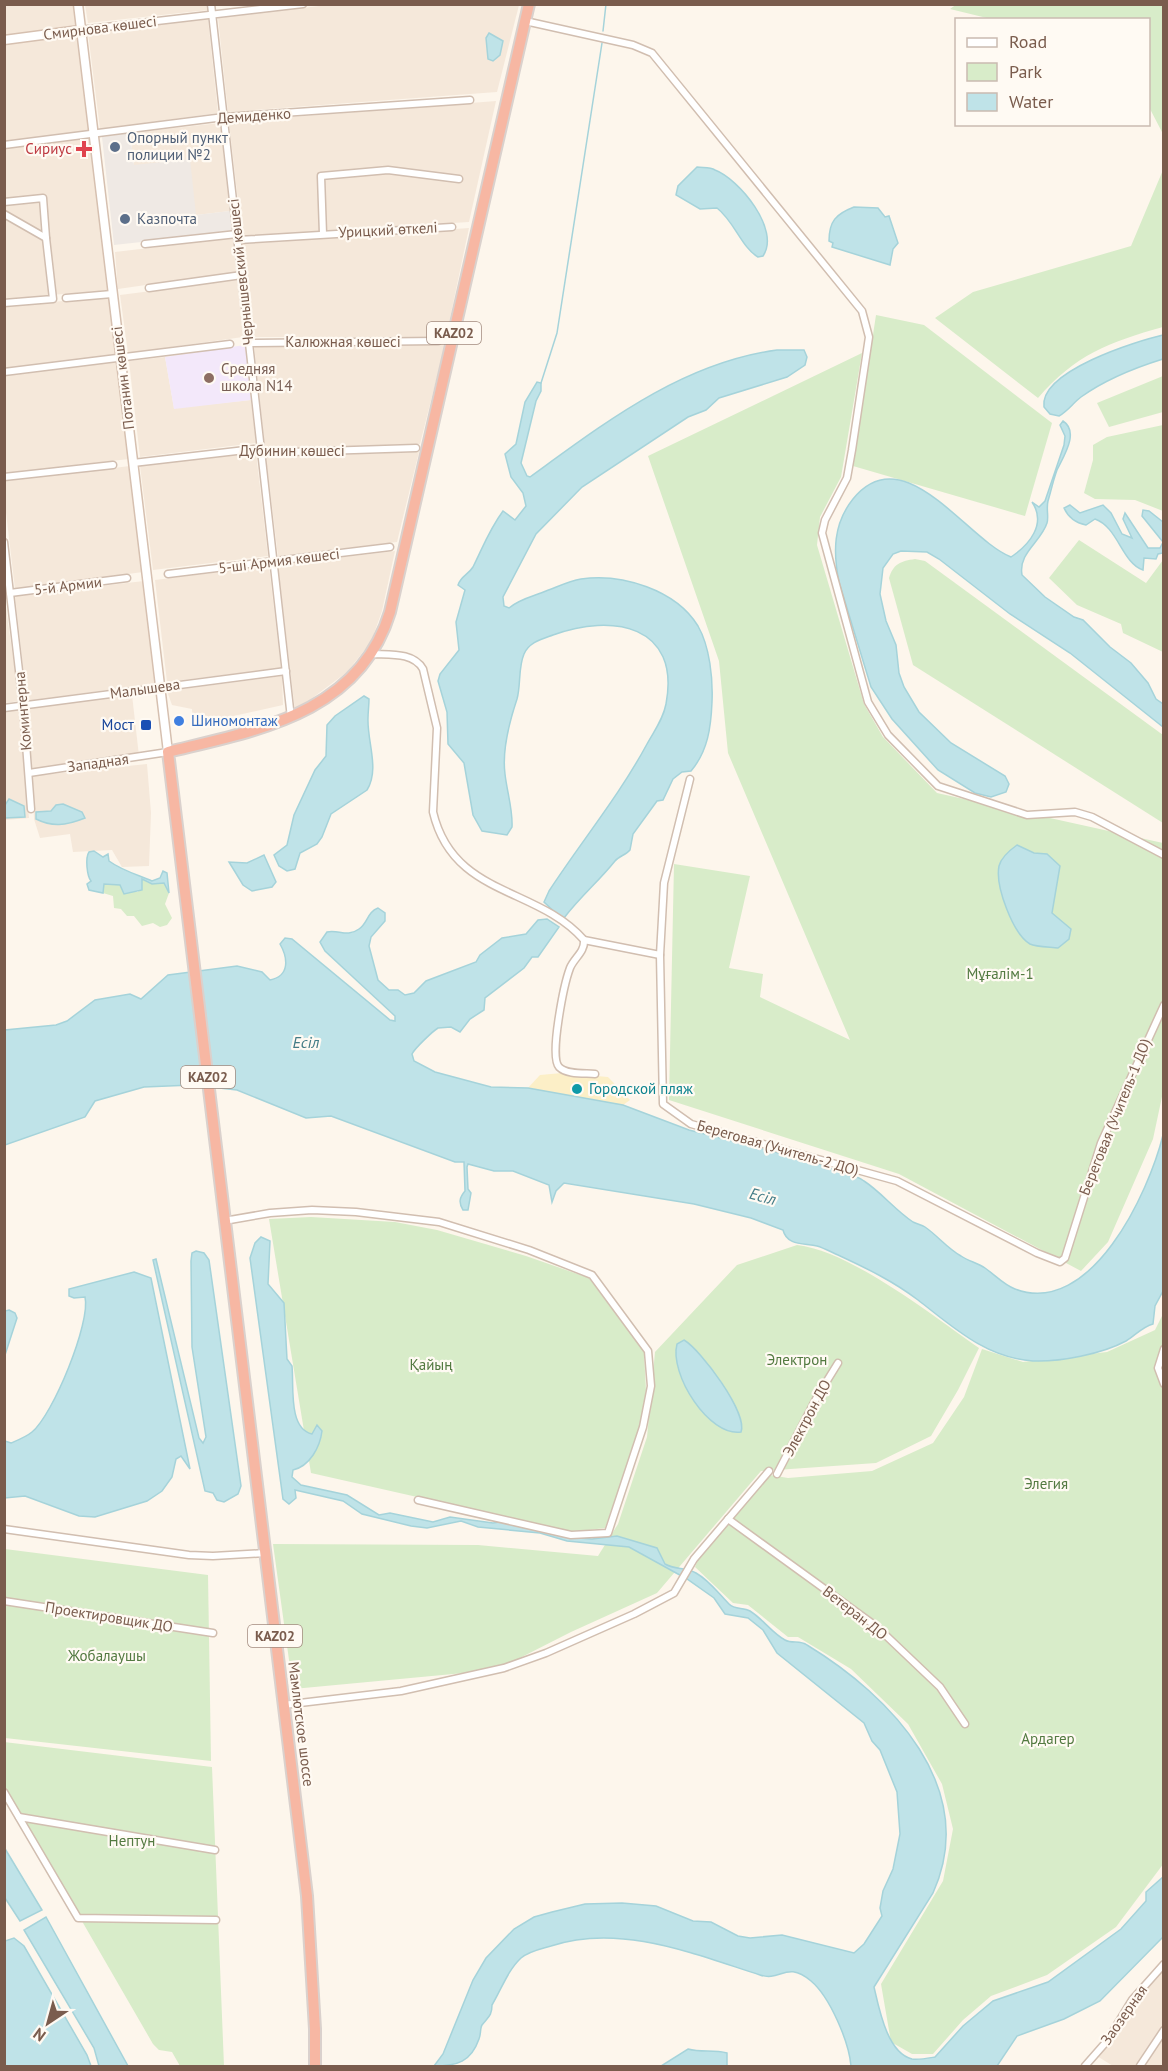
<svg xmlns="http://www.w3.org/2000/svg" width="1168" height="2071" font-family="'PT Sans',sans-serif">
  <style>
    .residential { fill: #f5e8da }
    .industrial { fill: #efe9e4 }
    .education { fill: #f3e8fa }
    .green { fill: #d8ecc9 }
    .sand { fill: #fcefc7 }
    .water { fill: #bfe3e8; stroke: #a5d3da; stroke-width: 1.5 }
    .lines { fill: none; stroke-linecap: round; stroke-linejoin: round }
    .stream { stroke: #a5d3da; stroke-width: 1.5 }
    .street-casing { stroke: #d1beb0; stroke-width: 9 }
    .secondary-casing { stroke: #d6c0b0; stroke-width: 11 }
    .highway-casing { stroke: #dad1cd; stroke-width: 14 }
    .street { stroke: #fff; stroke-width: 6 }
    .secondary { stroke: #fff; stroke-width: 8 }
    .highway { stroke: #f7b7a3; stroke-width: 10 }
    .service-dot { fill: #5c6f8a; stroke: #fffaf3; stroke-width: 2 }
    .health-dot { fill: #e0444e; stroke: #fffaf3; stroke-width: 2 }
    .education-dot { fill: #8d6e63; stroke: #fffaf3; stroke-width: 2 }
    .shop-dot { fill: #3f7fe0; stroke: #fffaf3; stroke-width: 2 }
    .transit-dot { fill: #1a4fb4; stroke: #fffaf3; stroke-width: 2 }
    .culture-dot { fill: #0f9aa8; stroke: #fffaf3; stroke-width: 2 }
    .labels { text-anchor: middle; stroke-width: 4.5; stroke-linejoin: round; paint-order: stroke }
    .shield { fill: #fffaf3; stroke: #a28b7f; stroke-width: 1.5 }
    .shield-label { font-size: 14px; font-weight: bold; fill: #7a5c4d }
    .street-label { font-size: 15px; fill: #7a5c4d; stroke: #fffaf3 }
    .service-label { font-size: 15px; fill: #4e5e75; stroke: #fffaf3; text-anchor: start }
    .health-label { font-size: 15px; fill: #be3a42; stroke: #fffaf3; text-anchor: end }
    .education-label { font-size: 15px; fill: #785e54; stroke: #fffaf3; text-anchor: start }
    .shop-label { font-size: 15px; fill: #366cbe; stroke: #fffaf3; text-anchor: start }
    .transit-label { font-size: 15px; fill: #164399; stroke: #fffaf3; text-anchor: end }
    .park-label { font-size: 15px; fill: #537a41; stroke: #fffaf3 }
    .culture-label { font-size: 15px; fill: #0d838f; stroke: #fffaf3; text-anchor: start }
    .water-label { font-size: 16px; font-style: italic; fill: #437c86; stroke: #fffaf3 }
  </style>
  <rect width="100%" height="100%" fill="#fdf6ec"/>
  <g class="residential">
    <path d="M336,4l183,1 -22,87 -269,20 -10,-94z"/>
    <path d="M4,5h71l3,20 -73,11z"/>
    <path d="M208,5v5l-120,13 -3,-18z"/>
    <path d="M208,19l10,94 -118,16 -12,-96z"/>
    <path d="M79,35l12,95 -86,11 -1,-96z"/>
    <path d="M496,101l-27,121 -227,14 -13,-114z"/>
    <path d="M220,123l10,88 -34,4 -62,-50 -4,-32z"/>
    <path d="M91,138l19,152 -105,9 -1,-150z"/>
    <path d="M469,228l-23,109h-193l-11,-93z"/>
    <path d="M233,238l3,34 -118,17 -3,-37z"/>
    <path d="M237,280l6,57 -115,16 -8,-58z"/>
    <path d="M111,297l6,57 -112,14 -1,-62z"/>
    <path d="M254,345h191l-25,99 -155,5z"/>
    <path d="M165,357l9,51 77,-8 5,43 -116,14 -11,-96z"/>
    <path d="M118,362l11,97 -124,14 -1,-97z"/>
    <path d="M419,452l-22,90 -119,14 -12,-99z"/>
    <path d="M256,453l12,103 -115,14 -13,-104z"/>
    <path d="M130,466l13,106 -128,17 -10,-85 -1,-23z"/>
    <path d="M395,551l-13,60 -11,31 -24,30 -52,39 -17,-146z"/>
    <path d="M269,566l12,102 -114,14 -12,-102z"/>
    <path d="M144,581l13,102 -130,18 -12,-105z"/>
    <path d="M4,593l15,108 -14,2h-1z"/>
    <path d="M282,676l1,29 -90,20 -1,-16 -20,-4 -5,-14z"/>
    <path d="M132,695l7,61 -107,13 -5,-61z"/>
    <path d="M20,709l9,109 -24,2v-109z"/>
    <path d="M147,764l4,49 -2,53 -27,1 -10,-17 -39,2 -3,-18 -30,4 -6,-19 -2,-43z"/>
    <path d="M1163,1967v58l-27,41h-23l-16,-10 37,-55z"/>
    <path d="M1163,2035v31h-20z"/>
  </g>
  <path class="industrial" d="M130,133l4,32 56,-6 6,56 34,-4 2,21 -118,13 -12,-108z"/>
  <path class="education" d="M245,345l6,55 -77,9 -9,-52z"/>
  <g class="green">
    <path d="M957,4l206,1v129l-14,-27 -1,-87 -157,-1 -41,-10z"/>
    <path d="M1163,170v157c-54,15 -88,28 -125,71l-103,-80 38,-26 158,-46z"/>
    <path d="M876,315l48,10 128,98 -27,93 -172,-50z"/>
    <path d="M862,353l-21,124 -21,40 -3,28 47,159 19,33 54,56 226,50v249l-10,47 -45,103 -27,29 -182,-97 -230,-74 5,-236 76,12 -21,92 34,6 -3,23 90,43 -122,-287 -9,-92 -71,-205z"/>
    <path d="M1163,376v36l-54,15 -12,-24z"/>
    <path d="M1163,425v86l-28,-11 -40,-1 -11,-6 9,-33v-15l14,-8z"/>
    <path d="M1079,540l67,43 17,-23v92l-40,-19 -2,-9 -44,-19 -28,-27z"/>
    <path d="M915,559l10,2 238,174v88l-250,-158 -24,-87c4,-14 12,-17 26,-19z"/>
    <path d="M142,879l7,4h15l5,10 -4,11 7,14 -5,7 -7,2 -7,-4 -11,3 -8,-10h-7l-6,-7 -7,-1 -1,-12 -10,-3 1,-10 16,2 10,7h8z"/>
    <path d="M311,1217l84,5 42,8 89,26 63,22 55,74 2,38 -8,46 -33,92 -33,4 -261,-59 -42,-254z"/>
    <path d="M797,1245c54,6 136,71 182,103l-21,42 -27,46 -55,27 -115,8 -104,122 -86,39 -75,38 -203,19 -20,-145 205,1 120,11 20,-32 29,-87 8,-85 82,-87z"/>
    <path d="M1163,1314l1,549 -48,64 -69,48 -56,21 -28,24 -30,34h-21l-21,-12 -10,-58 62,-103 10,-52 -11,-45 -34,-60 -57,-55 -53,-32h-10l-40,-32 -15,-2 -38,-36 3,-7 72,-85 18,3 84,-7 61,-28 31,-46 18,-48 41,13 84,-10 48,-22z"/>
    <path d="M5,1549l203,26 3,186 -206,-23z"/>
    <path d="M4,1742l208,25 12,299h-44l-8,-14 -13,-2 -6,-6 -148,-256z"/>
  </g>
  <path class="sand" d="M562,1073l46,4 22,23 -7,5 -95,-17 12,-13z"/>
  <g class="water">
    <path d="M489,33l14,8 -3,14 -7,6 -5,-2 -2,-21z"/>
    <path d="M697,167c6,1 13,0 18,3 24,9 66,60 48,86l-5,1c-16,-9 -24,-36 -41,-49l-17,1 -24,-14 2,-9z"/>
    <path d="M854,207l24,1 7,9 4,-1 9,27 -5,6 -3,16 -58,-18 1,-4 -4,-2c0,-20 7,-27 25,-34z"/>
    <path d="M1163,335v24c-29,9 -57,20 -82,38 -8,6 -13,14 -22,19l-9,-2 -6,-7c-5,-36 93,-66 119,-72z"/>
    <path d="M777,350h27l3,7 -2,8 -18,12 -68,21 -13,12 -18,7 -106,70 -46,47 -33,63 1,9 5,2c10,-9 25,-12 37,-17 11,-4 23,-10 35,-12 41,-6 95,11 117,47 12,21 15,53 14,76 -1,25 -4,49 -21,69l-9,1 -9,7 -10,21 -6,1 -24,33 -3,16c-4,5 -11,6 -15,11 -16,20 -35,36 -51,57h-3l-17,-16 5,-11c32,-49 70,-95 98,-147 7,-13 16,-24 19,-40 15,-79 -54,-91 -113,-69 -11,4 -24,7 -29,19 -6,14 -3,31 -7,45 -7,21 -15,53 -12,75 2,18 8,36 7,53l-5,8 -25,-4 -9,-16 -9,-52 -16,-19 -1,-32 -9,-31 2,-7 19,-24 -3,-28 9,-32 -7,-5c3,-9 10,-10 15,-18 10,-20 16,-37 30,-56l12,9 11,-14 -3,-13 -12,-16 -6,-23 11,-10 9,-42 12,-20 4,1v8l-5,10 -15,62 6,13 3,1c76,-55 152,-114 247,-127z"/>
    <path d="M1063,421c17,11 0,36 -6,49 -4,11 -6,21 -9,31 -2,8 1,16 -1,22 -6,19 -29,30 -25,52l23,22 29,20 9,3 27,27 21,16 17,20 8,16 7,5v23l-93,-74 -60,-39 -71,-55 -12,-7 -26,-1 -8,3 -10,14 -3,26 6,27 10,24 3,28 5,14 15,25 32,31 54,33 4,8 -3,8 -15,5 -16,-4 -37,-23 -46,-51 -21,-32 -32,-105c-6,-30 -6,-58 14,-83 51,-63 114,41 158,58 18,-12 36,-33 21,-55l7,5 6,-6 19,-56 1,-9 -5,-11z"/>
    <path d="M1070,505l10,8 23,-8 8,8 11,21 10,4 -9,-19 2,-6 23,35h12l3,-6 -21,-26 1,-6 6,1 14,11v31l-5,1 -2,5 -12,-1 -1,12c-21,-7 -25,-43 -48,-51l-9,6c-10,-2 -18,-8 -22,-17z"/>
    <path d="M364,696l5,3c0,7 -1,13 -1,19 -1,24 12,51 -1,72l-36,24 -9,23 -5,7 -17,9 -5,16 -8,2 -8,-5 -5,-11 13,-10 7,-30 21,-45 11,-14 1,-31 8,-9z"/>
    <path d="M9,799l15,7 1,11 -20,1v-13z"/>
    <path d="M63,804l19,8 3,6c-20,8 -33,9 -49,1v-7l15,-1 5,-6z"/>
    <path d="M1017,845l17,8 13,1 13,12 -8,47 19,16 -2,10 -11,9c-7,-1 -22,-1 -28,-4 -17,-10 -35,-58 -31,-78 2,-8 11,-16 18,-21z"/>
    <path d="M94,851l9,6 5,-3 1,7c12,9 29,14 43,20l8,-3 3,-7 4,2 2,20 -5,-10 -12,1 -10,-5v11l-18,4 -4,-9 -16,-1 -1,9 -14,-3 -2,-6 4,-3c-4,-5 -6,-23 -2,-29z"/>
    <path d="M264,855l12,27 -4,5 -20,4 -9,-6 -14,-23 18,1z"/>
    <path d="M378,908l7,5v8l-14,16 -2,9 9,34 11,10h9l7,5 9,-2 12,-12 50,-19 4,-7 22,-17 24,-4 12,-14 9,-1 12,8 -21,30h-6l-8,11 -39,30 -1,12 -14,9 -10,13 -9,-5 -13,1c-5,3 -23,20 -26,26l2,7 21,11 56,15 37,1 95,17 66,25 128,33c15,8 33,8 47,18 17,11 31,29 49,41 4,2 9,3 12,5 13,9 22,21 36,29 7,5 17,7 24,12 10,7 19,17 30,21 76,29 134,-97 148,-154v156l-8,15 -2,18c-11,3 -17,11 -27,17 -24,13 -66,21 -93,20 -47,-3 -80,-34 -115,-61 -25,-19 -52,-32 -80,-45 -7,-3 -14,-7 -21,-9 -13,-3 -30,0 -34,-16l-32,-12 -57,-14 -130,-21 -8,8 -4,11 -3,-17 -36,-14h-19l-26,-7 -1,3 1,22 3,4 -3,17h-5c-5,-8 -3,-13 2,-19l-1,-29h-9l-124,-46 -25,2 -69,-28 -45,-5 -48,2 -49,14 -10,16 -80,28v-115l51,-5 11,-4 28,-21 35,-6 11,5 27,-24 69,-9 25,6 8,8c20,-4 18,-22 10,-36l5,-6 7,1 98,81 5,1v-5l-70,-65 -5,-9 7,-10c11,-3 20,6 32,-3 9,-6 8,-17 19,-21z"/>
    <path d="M261,1237l9,4 -2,43 16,19 3,56 5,7c2,19 -4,63 20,68l5,-9 5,6c-2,16 -12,35 -29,39l-1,7 9,8 46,10 32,20 11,-2 43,9 17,-5 43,6 13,-2 16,6h12l30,10 28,2 25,-3 40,12 8,16c10,6 21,3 31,9 14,8 22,20 33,31 6,6 14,3 21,7 13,8 22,22 35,29 7,4 15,0 22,5 84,51 173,143 126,248l-59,94c5,21 13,66 38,72 7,1 17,-1 23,-2l28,-31 30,-25 55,-19 73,-53 25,-28v-9l17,-15v60l-63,64 -36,18 -47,17 -20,30h-146c-2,-24 -21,-69 -40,-85 -25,-21 -30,1 -51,-6 -66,-21 -140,-52 -209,-29 -10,3 -22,5 -30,12 -13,12 -20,32 -29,47 0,11 -4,12 -10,20 -2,3 -1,10 -3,14 -8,23 -22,27 -45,27l9,-12 30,-74 13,-22 28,-29 20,-12 18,-5 33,-8 37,-1 34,3 37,15 18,1 27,14 12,2 32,-3 72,18 10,-9 18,-28 -2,-8 3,-17 10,-22 7,-35 -3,-42 -17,-42 -8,-9 -8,-18 -87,-70 -14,-23 -15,-12 -23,-4 -11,-16 -27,-19 -58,-32 -62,-6 -27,-8 -62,-6 -17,-6 -34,7 -16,-2 -49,-12 -19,-13 -48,-11 1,8 -7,6 -6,-5 -33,-241 5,-15z"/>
    <path d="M196,1251l8,2 5,7 32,226 -3,8 -14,8 -7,-2 -4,-7 -8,-2 -52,-231 3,-1 43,179 4,5 3,-6 -14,-90 -1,-86 1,-8z"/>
    <path d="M134,1272l17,6 39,191 -9,-13 -5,3 -4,18 -10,14 -15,10 -52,16 -16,-1 -54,-20 -20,2v-57l6,2c7,-3 15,-6 21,-11 21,-17 59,-110 53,-135l-11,1 -5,-2v-7z"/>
    <path d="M9,1310l6,3 2,5 -12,37v-44z"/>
    <path d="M684,1340c17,10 64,73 57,92 -32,5 -72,-58 -64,-88z"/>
    <path d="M4,1847l38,63 -22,11 -15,-23z"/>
    <path d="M46,1917l82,149h-29l-5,-18 -70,-118z"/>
    <path d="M14,1938l10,8 63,109 4,11h-86v-125z"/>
    <path d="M688,2049c14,4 25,0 39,4v13h-66z"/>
  </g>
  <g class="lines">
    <g class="stream">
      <path d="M603,31l3,-27"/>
      <path d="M541,383l16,-50 45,-290"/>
    </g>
    <defs>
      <g id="street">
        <path d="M211,4l80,714"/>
        <path d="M525,21l108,24 19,8 210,258 7,26 -17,113 -5,28 -22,42 -3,13 46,169 20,33 50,51 89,29 48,-3 17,5 72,38"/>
        <path d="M80,30l223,-26"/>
        <path d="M4,145l220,-28 246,-17"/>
        <path d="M4,202l39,-4 3,40"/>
        <path d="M4,214l42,24 7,61 -49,4"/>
        <path d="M323,234l-2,-58 67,-6 71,9"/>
        <path d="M238,240l214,-13"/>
        <path d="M145,244l92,-10"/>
        <path d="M149,288l93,-13"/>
        <path d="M66,298l46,-4"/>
        <path d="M249,343l189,-2"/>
        <path d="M4,372l226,-28"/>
        <path d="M133,463l121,-14 7,4 155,-5"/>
        <path d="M4,477l109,-12"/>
        <path d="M4,542l19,163 8,104"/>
        <path d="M168,574l222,-27"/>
        <path d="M10,593l117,-15"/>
        <path d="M372,654c18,1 41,-2 51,15l14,59 -4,84c20,85 104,74 151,128 1,12 -10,18 -14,28 -6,16 -21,89 -11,99 8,8 26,6 36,7"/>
        <path d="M4,708l282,-37"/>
        <path d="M29,773l139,-21"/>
        <path d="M690,779l-26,104 -4,72 3,149 28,20 206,57 140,72 23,9 5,-4 36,-115 63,-138"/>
        <path d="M584,940l76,15"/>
        <path d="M224,1221l46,-8 42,-3 44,2 83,10 90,28 63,25 56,76 3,35 -8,41 -35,106 -37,2 -153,-35"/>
        <path d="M1164,1349l-6,19 6,16"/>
        <path d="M777,1474l40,-77 21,-34"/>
        <path d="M728,1519l149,108 63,60 25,37"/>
        <path d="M4,1529l185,26 24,1 52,-3"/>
        <path d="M4,1601l209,32"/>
        <path d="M283,1705l118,-14 103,-23 42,-15 88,-39 40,-21 20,-34 75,-88"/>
        <path d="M4,1792l74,126 138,2"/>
        <path d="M19,1817l196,33"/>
        <path d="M1085,2066l22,-25 25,-41 32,-36"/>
        <path d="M1140,2066l24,-36"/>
      </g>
      <g id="secondary">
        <path d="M78,4l90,748"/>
        <path d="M4,40l76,-10"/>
      </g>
      <path id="highway" d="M315,2066v-37l-8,-133 -139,-1144c89,-22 191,-38 222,-140l139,-608"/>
    </defs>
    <use href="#street" class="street-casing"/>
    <use href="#secondary" class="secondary-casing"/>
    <use href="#highway" class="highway-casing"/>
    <use href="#street" class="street"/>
    <use href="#secondary" class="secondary"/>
    <use href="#highway" class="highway"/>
  </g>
  <g class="service-dot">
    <circle cx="115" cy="147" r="6"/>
    <circle cx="125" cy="219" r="6"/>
  </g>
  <path class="health-dot" d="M81 140h6v6h6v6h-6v6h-6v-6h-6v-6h6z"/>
  <circle class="education-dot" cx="209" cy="378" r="6"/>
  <circle class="shop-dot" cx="179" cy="721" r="6"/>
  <rect class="transit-dot" x="140" y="719" width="12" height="12" rx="3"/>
  <circle class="culture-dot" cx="577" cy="1089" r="6"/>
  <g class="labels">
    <g class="shield">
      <rect x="427" y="322" width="54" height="22" rx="4.5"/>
      <rect x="181" y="1066" width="54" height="22" rx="4.5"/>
      <rect x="248" y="1625" width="54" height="22" rx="4.5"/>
    </g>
    <g class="shield-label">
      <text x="454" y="338">KAZ02</text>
      <text x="208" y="1082">KAZ02</text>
      <text x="275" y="1641">KAZ02</text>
    </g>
    <g class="street-label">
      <text transform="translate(100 28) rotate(-7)" y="5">Смирнова көшесі</text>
      <text transform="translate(254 116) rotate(-4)" y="5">Демиденко</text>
      <text transform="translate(388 230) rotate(-3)" y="5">Урицкий өткелі</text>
      <text transform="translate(241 272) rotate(-96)" y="5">Чернышевский көшесі</text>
      <text x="343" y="347">Калюжная көшесі</text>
      <text transform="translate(123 378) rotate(-97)" y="5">Потанин көшесі</text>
      <text x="292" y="456">Дубинин көшесі</text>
      <text transform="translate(279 561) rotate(-7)" y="5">5-ші Армия көшесі</text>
      <text transform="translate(68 586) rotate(-7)" y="5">5-й Армии</text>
      <text transform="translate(145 689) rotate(-8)" y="5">Малышева</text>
      <text transform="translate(23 711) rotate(-95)" y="5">Коминтерна</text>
      <text transform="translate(98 763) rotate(-8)" y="5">Западная</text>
      <text transform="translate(1115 1117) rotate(-68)" y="5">Береговая (Учитель-1 ДО)</text>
      <text transform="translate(778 1148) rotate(16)" y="5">Береговая (Учитель-2 ДО)</text>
      <text transform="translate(807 1418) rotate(-62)" y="5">Электрон ДО</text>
      <text transform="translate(855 1613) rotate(38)" y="5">Ветеран ДО</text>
      <text transform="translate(109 1617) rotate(9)" y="5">Проектировщик ДО</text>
      <text transform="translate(301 1724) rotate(83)" y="5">Мамлютское шоссе</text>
      <text transform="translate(1124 2015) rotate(-55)" y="5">Заозерная</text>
    </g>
    <g class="service-label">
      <text x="127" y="143">Опорный пункт<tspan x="127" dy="17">полиции №2</tspan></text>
      <text x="137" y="224">Казпочта</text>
    </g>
    <g class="health-label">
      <text x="72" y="154">Сириус</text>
    </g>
    <g class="education-label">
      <text x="221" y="374">Средняя<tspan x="221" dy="17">школа N14</tspan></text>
    </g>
    <g class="shop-label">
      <text x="191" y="726">Шиномонтаж</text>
    </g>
    <g class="transit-label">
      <text x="134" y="730">Мост</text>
    </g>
    <g class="park-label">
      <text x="1000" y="979">Мұғалім-1</text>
      <text x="797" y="1365">Электрон</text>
      <text x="431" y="1370">Қайың</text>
      <text x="1046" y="1489">Элегия</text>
      <text x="107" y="1661">Жобалаушы</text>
      <text x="1048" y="1744">Ардагер</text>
      <text x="132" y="1846">Нептун</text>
    </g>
    <g class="culture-label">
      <text x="589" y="1094">Городской пляж</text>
    </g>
    <g class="water-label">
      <text x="306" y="1048">Есіл</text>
      <text transform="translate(763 1196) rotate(15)" y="6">Есіл</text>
    </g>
  </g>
  <rect width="1168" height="2071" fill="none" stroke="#7a5c4d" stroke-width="12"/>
  <rect x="955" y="18" width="195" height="108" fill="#fffaf3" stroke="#cabbb1" stroke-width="1.5"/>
  <rect x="967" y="38" width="30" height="9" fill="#ffffff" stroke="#cabbb1" stroke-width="1.5"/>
  <text x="1009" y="48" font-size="18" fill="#7a5c4d">Road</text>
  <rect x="967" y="63" width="30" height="18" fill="#d8ecc9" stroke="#cabbb1" stroke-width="1.5"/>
  <text x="1009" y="78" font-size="18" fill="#7a5c4d">Park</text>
  <rect x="967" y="93" width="30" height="18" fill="#bfe3e8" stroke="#cabbb1" stroke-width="1.5"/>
  <text x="1009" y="108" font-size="18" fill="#7a5c4d">Water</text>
  <g transform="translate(48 2023) rotate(216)" stroke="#fffaf3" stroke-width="4.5" paint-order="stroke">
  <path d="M0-4.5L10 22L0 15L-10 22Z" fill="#7a5c4d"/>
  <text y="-9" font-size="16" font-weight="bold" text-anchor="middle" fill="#7a5c4d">N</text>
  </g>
</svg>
